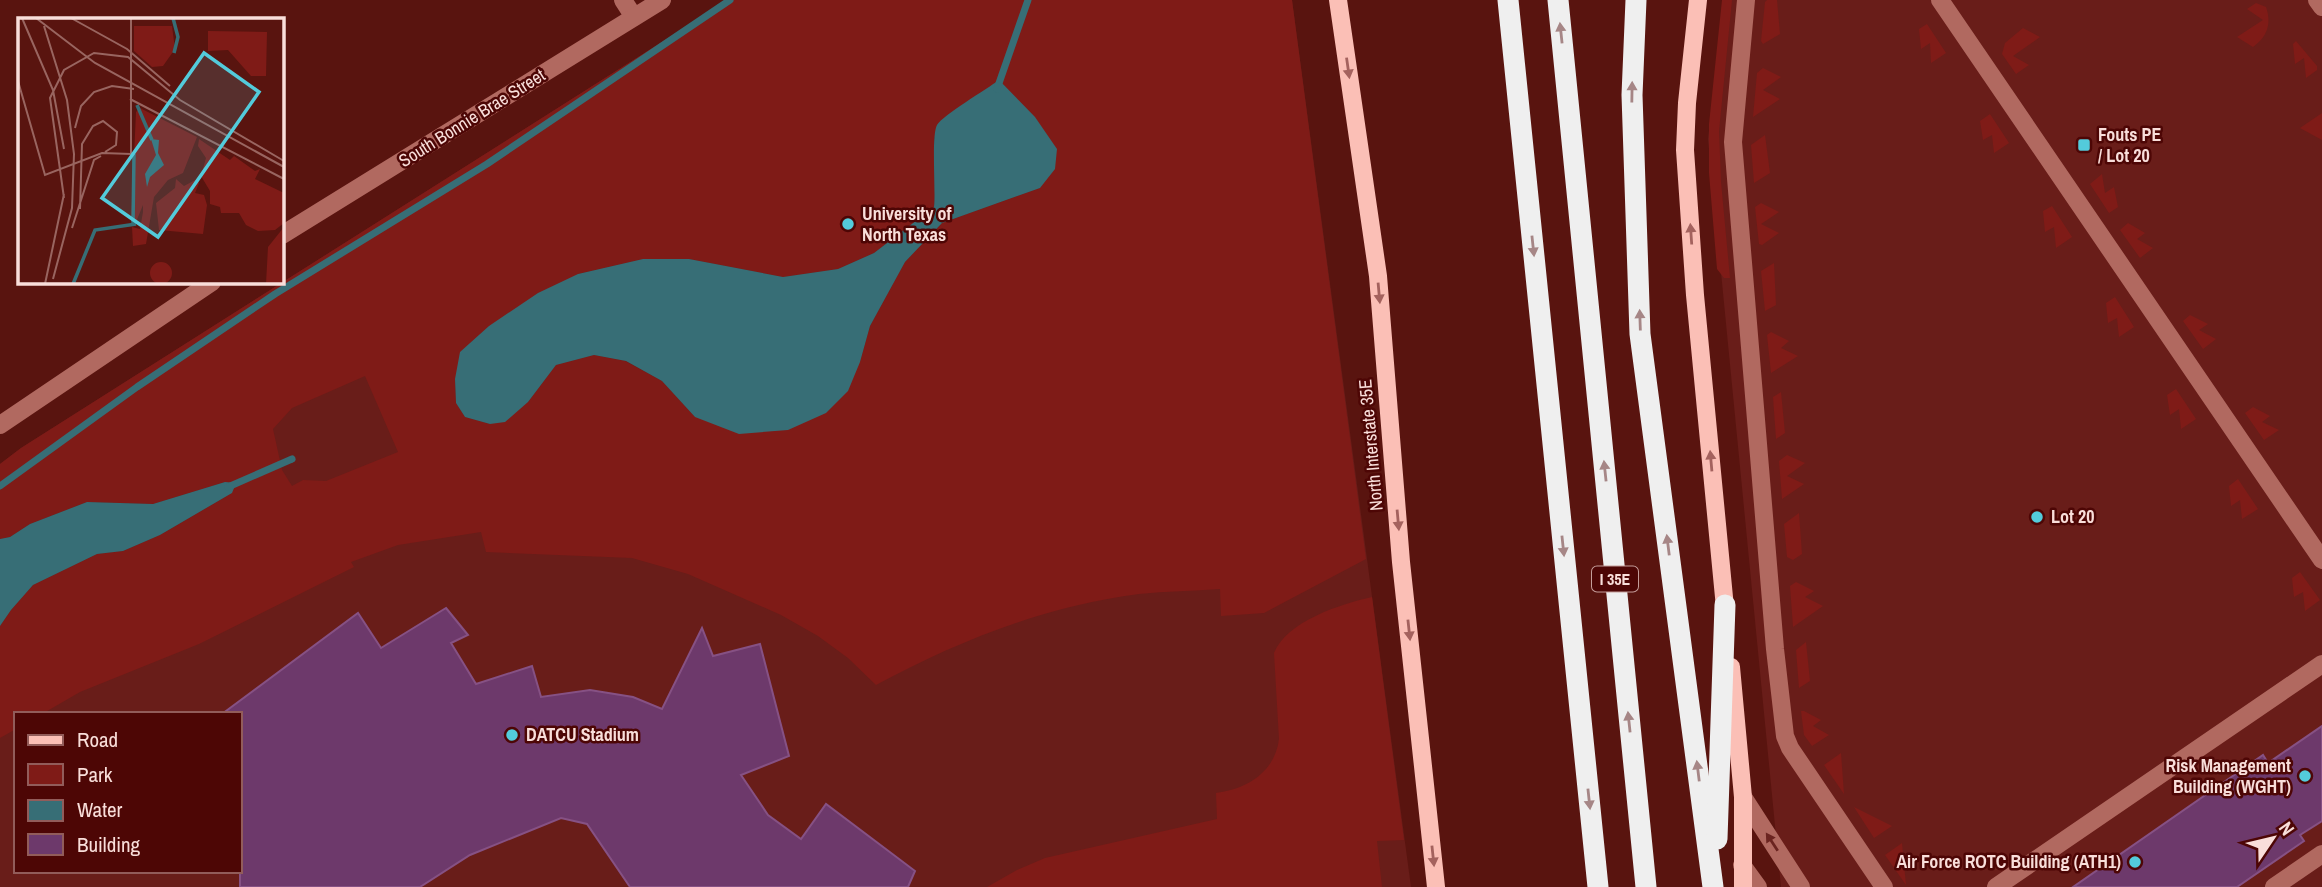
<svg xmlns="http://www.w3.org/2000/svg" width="2322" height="887" font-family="'Archivo Narrow',sans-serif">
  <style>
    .built { fill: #691d19; fill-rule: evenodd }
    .green { fill: #7f1b17; fill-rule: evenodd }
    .water { fill: #376e76 }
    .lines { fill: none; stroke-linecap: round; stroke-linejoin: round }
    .stream { stroke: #376e76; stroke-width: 7 }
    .building { fill: #6d396b; stroke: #865184; stroke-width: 2 }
    .minor { stroke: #b16960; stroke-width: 18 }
    .major { stroke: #fbbfb6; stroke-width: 18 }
    .highway { stroke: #efefef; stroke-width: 21 }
    .oneway { fill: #a68686 }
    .oneway2 { fill: #a4625e }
    .oneway3 { fill: #6b2420 }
    .poi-dot { fill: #53cbdb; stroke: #4d0605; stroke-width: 2.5 }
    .labels { text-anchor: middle; stroke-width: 5; stroke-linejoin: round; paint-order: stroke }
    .shield { fill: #4d0605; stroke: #c59d9a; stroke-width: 2 }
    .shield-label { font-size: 16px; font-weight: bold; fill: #f9deda }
    .street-label { font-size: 18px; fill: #f9deda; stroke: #4d0605 }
    .poi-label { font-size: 18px; font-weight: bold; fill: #f9deda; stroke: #4d0605; text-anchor: start }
    .inset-river { fill: none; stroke: #376e76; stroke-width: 3.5 }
    .inset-road { fill: none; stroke: #996560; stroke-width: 2 }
    .view { fill: #53cbdb; fill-opacity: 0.15; stroke: #53cbdb; stroke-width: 3.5 }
    .inset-edge { fill: none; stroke: #f9deda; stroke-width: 3.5 }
  </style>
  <rect width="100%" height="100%" fill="#59140f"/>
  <g class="built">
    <path d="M728,0h564l119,887h-1411v-423l21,-16zM16,714h224v157h-224z"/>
    <path d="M1724,0h598v887h-541l-73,-748z"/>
  </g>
  <g class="green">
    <path d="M728,0h564l74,559 -102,54 -43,3 -1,-27c-27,2 -54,2 -81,5 -94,12 -181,47 -263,91l-28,-27 -30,-22 -37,-21 -93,-41 -56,-16 -146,-6 -5,-20 -83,13 -47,17 3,5 -155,77 -119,48 -38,22h-26v15l-16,9v-112l11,-16 22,-25 64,-31 26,-3 37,-16 72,-42 -7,-11 -72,22 -66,-2 -57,22 -20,13 -10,2v-75l21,-16zM934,137l106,51 -98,35 -37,39 -35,64 -10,36 -165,55 -33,-36 -37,-20 -31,-6 -38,10 -28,37 -38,22 -25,-7 -9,-14 -1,-24 123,-105 65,-15h46l94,18 55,-8 36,-16 60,-46 2,-23zM365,376l33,76 -72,29 -23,-1 -11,6 -10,-16 -9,-41 19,-21z"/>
    <path d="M1722,0h10l-13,131 2,51 9,96h-6l-7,-9 -8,-96v-49z"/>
    <path d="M1767,0h10l3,34 -17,10 -2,-3 4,-39z"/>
    <path d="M2256,3l10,4c6,17 1,30 -13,40l-16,-10 26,-17 -16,-11z"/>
    <path d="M1927,24l19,29 -15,10 -1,-20 -9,6 -2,-20z"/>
    <path d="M2023,28l17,9 -27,19 16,9 -13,9 -14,-20 3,-11z"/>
    <path d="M2296,41l21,25v4l-11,8 -2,-20 -9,6 -2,-20z"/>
    <path d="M1763,68l18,9 -18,13 17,9 -27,18 4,-44z"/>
    <path d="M2322,113v27l-22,-12z"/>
    <path d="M1990,114l19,29 -15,10 -2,-18 -9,5 -3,-19z"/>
    <path d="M1765,135l5,38 -16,10 -3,-38z"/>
    <path d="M2102,174l3,19 9,-6 4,20 -9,6 -19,-29z"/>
    <path d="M1761,203l18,9 -18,12 18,9 -17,12 -3,-1 -4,-37z"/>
    <path d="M2052,206l20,31 -16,11 -2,-21 -9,5 -2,-21z"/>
    <path d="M2128,223l17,10 -8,6 16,9 -13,10 -20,-28z"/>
    <path d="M1774,263l2,42 -11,6 -4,-40z"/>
    <path d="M2115,297l19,30 -15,10 -2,-19 -9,5 -2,-20z"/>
    <path d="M2190,315l18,9 -9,6 17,9 -13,10 -20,-28z"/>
    <path d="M1771,332l18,9 -8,7 17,8 -27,17 -4,-38z"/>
    <path d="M2176,389l20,30 -15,10 -2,-20 -9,6 -3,-20z"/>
    <path d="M1781,392l4,41 -9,6 -3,-42z"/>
    <path d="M2253,407l17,9 -8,6 17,8 -15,10 -19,-27z"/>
    <path d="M1787,455l18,8 -18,13 17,8 -22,15 -3,-38z"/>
    <path d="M2238,479l20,30 -16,10 -2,-19 -9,6 -2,-20z"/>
    <path d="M1799,513l3,41 -9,6 -6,-3 -3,-33z"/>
    <path d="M2300,572l20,28 -15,11 -2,-19 -9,5 -2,-19z"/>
    <path d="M1796,582l18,9 -9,6 18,9 -30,21 -3,-41z"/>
    <path d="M1372,597l32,243 -27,1 5,46h-395l30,-17 28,-12 172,-39 -1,-26c31,-4 59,-21 63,-54l-5,-86c13,-32 67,-49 98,-56z"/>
    <path d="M1806,642l4,39 -11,7 -3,-38z"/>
    <path d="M1804,711l17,9 -8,6 16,9 -17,11 -8,-11 -3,-24z"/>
    <path d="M1841,753l3,41 -20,-29z"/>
    <path d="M1854,807l38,19 -18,12z"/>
    <path d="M1902,843l4,42 -21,-30z"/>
  </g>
  <g class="water">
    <path d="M999,80l36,37 22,32 -2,20 -15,19 -98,35 -37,39 -35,64 -10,36 -12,29 -22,22 -38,17 -49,4 -44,-17 -33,-36 -36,-20 -32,-6 -38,10 -28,37 -23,20 -15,2 -25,-7 -9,-14 -1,-24 5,-27 29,-26 49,-33 40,-19 65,-15h46l94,18 55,-8 36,-16 60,-46c2,-16 -3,-71 3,-82 6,-10 50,-36 62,-45z"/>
    <path d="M225,482l11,1 -4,10 -72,42 -37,16 -26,3 -64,31 -22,25 -11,16v-87l10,-2 20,-13 57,-22 66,2z"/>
  </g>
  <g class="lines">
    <g class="stream">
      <path d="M997,89l31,-89"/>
      <path d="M0,486l137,-99 138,-93 212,-130 243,-164"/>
      <path d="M228,487l64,-28"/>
    </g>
  </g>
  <g class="building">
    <path d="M446,608l22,27 -17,8 25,41 56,-18 9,31 49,-7 43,7 29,12 40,-81 11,28 47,-12 29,112 -48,19 27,40 33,24 25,-35 89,67 -7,16h-278l-43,-63 -26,-6 -91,37 -50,32h-180v-173h-18l136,-101 23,35z"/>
    <path d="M2322,726v95l-22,14 4,6 -67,46h-164l190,-132 5,8z"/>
  </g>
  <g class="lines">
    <g class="minor">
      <path d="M623,0l11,17"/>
      <path d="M1746,0l-13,142 42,507 10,87 5,12 94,139"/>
      <path d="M1940,0l382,560"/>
      <path d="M2317,0l5,7"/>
      <path d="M282,235l380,-235"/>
      <path d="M0,425l212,-143"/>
      <path d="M1743,797l58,90"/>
      <path d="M1742,865l16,22"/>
      <path d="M1996,887l326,-223"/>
      <path d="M2274,887l48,-33"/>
    </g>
    <g class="major">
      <path d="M1338,0l40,276 23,286 35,325"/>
      <path d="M1698,0l-11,103 -2,47 10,145 31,323"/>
      <path d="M1731,667l12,130v90"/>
    </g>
    <g class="highway">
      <path d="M1508,0l90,887"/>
      <path d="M1558,0l88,887"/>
      <path d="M1636,0l-4,95 8,239 73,553"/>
      <path d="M1717,839l8,-234"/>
    </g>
  </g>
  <defs><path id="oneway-solid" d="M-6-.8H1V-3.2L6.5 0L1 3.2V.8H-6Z" transform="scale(1.75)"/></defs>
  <g class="oneway">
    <use href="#oneway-solid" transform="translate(1561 33) rotate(-96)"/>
    <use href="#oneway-solid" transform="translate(1632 92) rotate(-89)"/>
    <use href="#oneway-solid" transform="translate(1533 246) rotate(84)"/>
    <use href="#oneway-solid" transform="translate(1640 320) rotate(-92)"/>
    <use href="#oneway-solid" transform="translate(1605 471) rotate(-96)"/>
    <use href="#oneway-solid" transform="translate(1668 545) rotate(-97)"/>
    <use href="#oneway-solid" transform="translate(1563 546) rotate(84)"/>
    <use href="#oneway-solid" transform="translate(1629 722) rotate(-96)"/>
    <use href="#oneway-solid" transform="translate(1698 771) rotate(-97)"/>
    <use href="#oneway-solid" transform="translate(1589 799) rotate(84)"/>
  </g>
  <g class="oneway2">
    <use href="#oneway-solid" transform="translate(1348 68) rotate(82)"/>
    <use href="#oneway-solid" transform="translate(1691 234) rotate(-94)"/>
    <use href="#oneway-solid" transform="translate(1379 293) rotate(85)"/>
    <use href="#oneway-solid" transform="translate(1711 461) rotate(-95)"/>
    <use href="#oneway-solid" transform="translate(1398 520) rotate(85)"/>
    <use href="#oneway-solid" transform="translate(1409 630) rotate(84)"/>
    <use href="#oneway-solid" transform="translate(1433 856) rotate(84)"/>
  </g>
  <use class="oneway3" href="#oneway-solid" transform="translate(1772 842) rotate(-123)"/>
  <g class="poi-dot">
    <rect x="2077" y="138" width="14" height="14" rx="3.5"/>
    <circle cx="848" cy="224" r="7"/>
    <circle cx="2037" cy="517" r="7"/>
    <circle cx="512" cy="735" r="7"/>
    <circle cx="2305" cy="776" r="7"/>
    <circle cx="2135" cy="862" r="7"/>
  </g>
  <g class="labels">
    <rect class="shield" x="1592" y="566.5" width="46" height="25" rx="5"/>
    <g class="shield-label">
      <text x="1615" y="585">I 35E</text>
    </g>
    <g class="street-label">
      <text transform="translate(472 118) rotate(-32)" y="6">South Bonnie Brae Street</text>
      <text transform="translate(1371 445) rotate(-95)" y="6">North Interstate 35E</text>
    </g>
    <g class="poi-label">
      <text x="2098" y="141">Fouts PE<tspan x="2098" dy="21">/ Lot 20</tspan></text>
      <text x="862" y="220">University of<tspan x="862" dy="21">North Texas</tspan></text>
      <text x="2051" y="523">Lot 20</text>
      <text x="526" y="741">DATCU Stadium</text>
      <text x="2291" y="772" text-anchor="end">Risk Management<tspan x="2291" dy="21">Building (WGHT)</tspan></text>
      <text x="2121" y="868" text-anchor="end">Air Force ROTC Building (ATH1)</text>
    </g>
  </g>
  <g transform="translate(18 18)">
    <rect width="266" height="266" fill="#59140f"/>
    <path d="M116,8h38l3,23 -12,17 -11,1 -18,-16zM190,13l59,1 -1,44h-15l-23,-26 -20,1zM122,90l57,29 -14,36 -15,7 -14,17 -8,47 -13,2 -1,-19 8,2 3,-17v-7l-7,17h-5l5,-110zM181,121l31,21 4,-4 21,15 5,-2 -5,10 29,14v30l-9,7 -17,1 -12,-6 -7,-12h-18l-1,-6 -10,-3v-13l-9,-15 5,-18 -8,-12zM158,161l8,7 13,-7 2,4 -4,10 9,2 3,10 -4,29 -44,-4 -3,-27 19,-15zM266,209v57h-18l2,-37zM132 255a11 11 0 1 1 22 0a11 11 0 1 1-22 0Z" fill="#7f1b17"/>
    <path d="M133,121l8,1 -1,13 6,12 -14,12 -3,10 -2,-13 11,-19z" fill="#376e76"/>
    <path class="inset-river" d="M155,0l5,19 -4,16M119,87l15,35M115,206l1,-70M55,266l22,-54 41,-6"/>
    <path class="inset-road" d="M4,0l31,72 11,59M18,0l59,45 189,104M53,0l56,31 43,37M26,8l23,74 7,54 -2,54 -19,71M0,63l27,94 57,-22 29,1v-136M112,81l154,80M57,110l6,-22 13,-14 18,-6 22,3M46,180l-14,-100 14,-28 30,-17 34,4 52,43 104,61M62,191l2,-65 11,-18 10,-5 14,11 -1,13 -11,7M54,210l22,-68 7,-4M27,266l19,-90"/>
    <path class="view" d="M186,35l55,39 -101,145 -56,-39z"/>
    <rect width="266" height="266" class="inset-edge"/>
  </g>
  <rect x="14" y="712" width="228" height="161" fill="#4d0605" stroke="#925c5a" stroke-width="2"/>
  <rect x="28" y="735" width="35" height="10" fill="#fbbfb6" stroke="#925c5a" stroke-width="2"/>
  <text x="77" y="747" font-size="21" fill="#f9deda">Road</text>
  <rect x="28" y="764" width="35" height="21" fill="#7f1b17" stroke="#925c5a" stroke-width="2"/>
  <text x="77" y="782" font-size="21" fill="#f9deda">Park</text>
  <rect x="28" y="800" width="35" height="21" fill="#376e76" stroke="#925c5a" stroke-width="2"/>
  <text x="77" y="817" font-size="21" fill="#f9deda">Water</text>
  <rect x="28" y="834" width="35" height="21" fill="#6d396b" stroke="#925c5a" stroke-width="2"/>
  <text x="77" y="852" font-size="21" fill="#f9deda">Building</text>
  <g transform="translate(2273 838) rotate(55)" stroke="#4d0605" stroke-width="5" paint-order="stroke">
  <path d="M0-5L12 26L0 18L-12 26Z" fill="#f9deda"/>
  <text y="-10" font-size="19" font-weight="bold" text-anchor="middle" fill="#f9deda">N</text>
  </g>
</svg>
